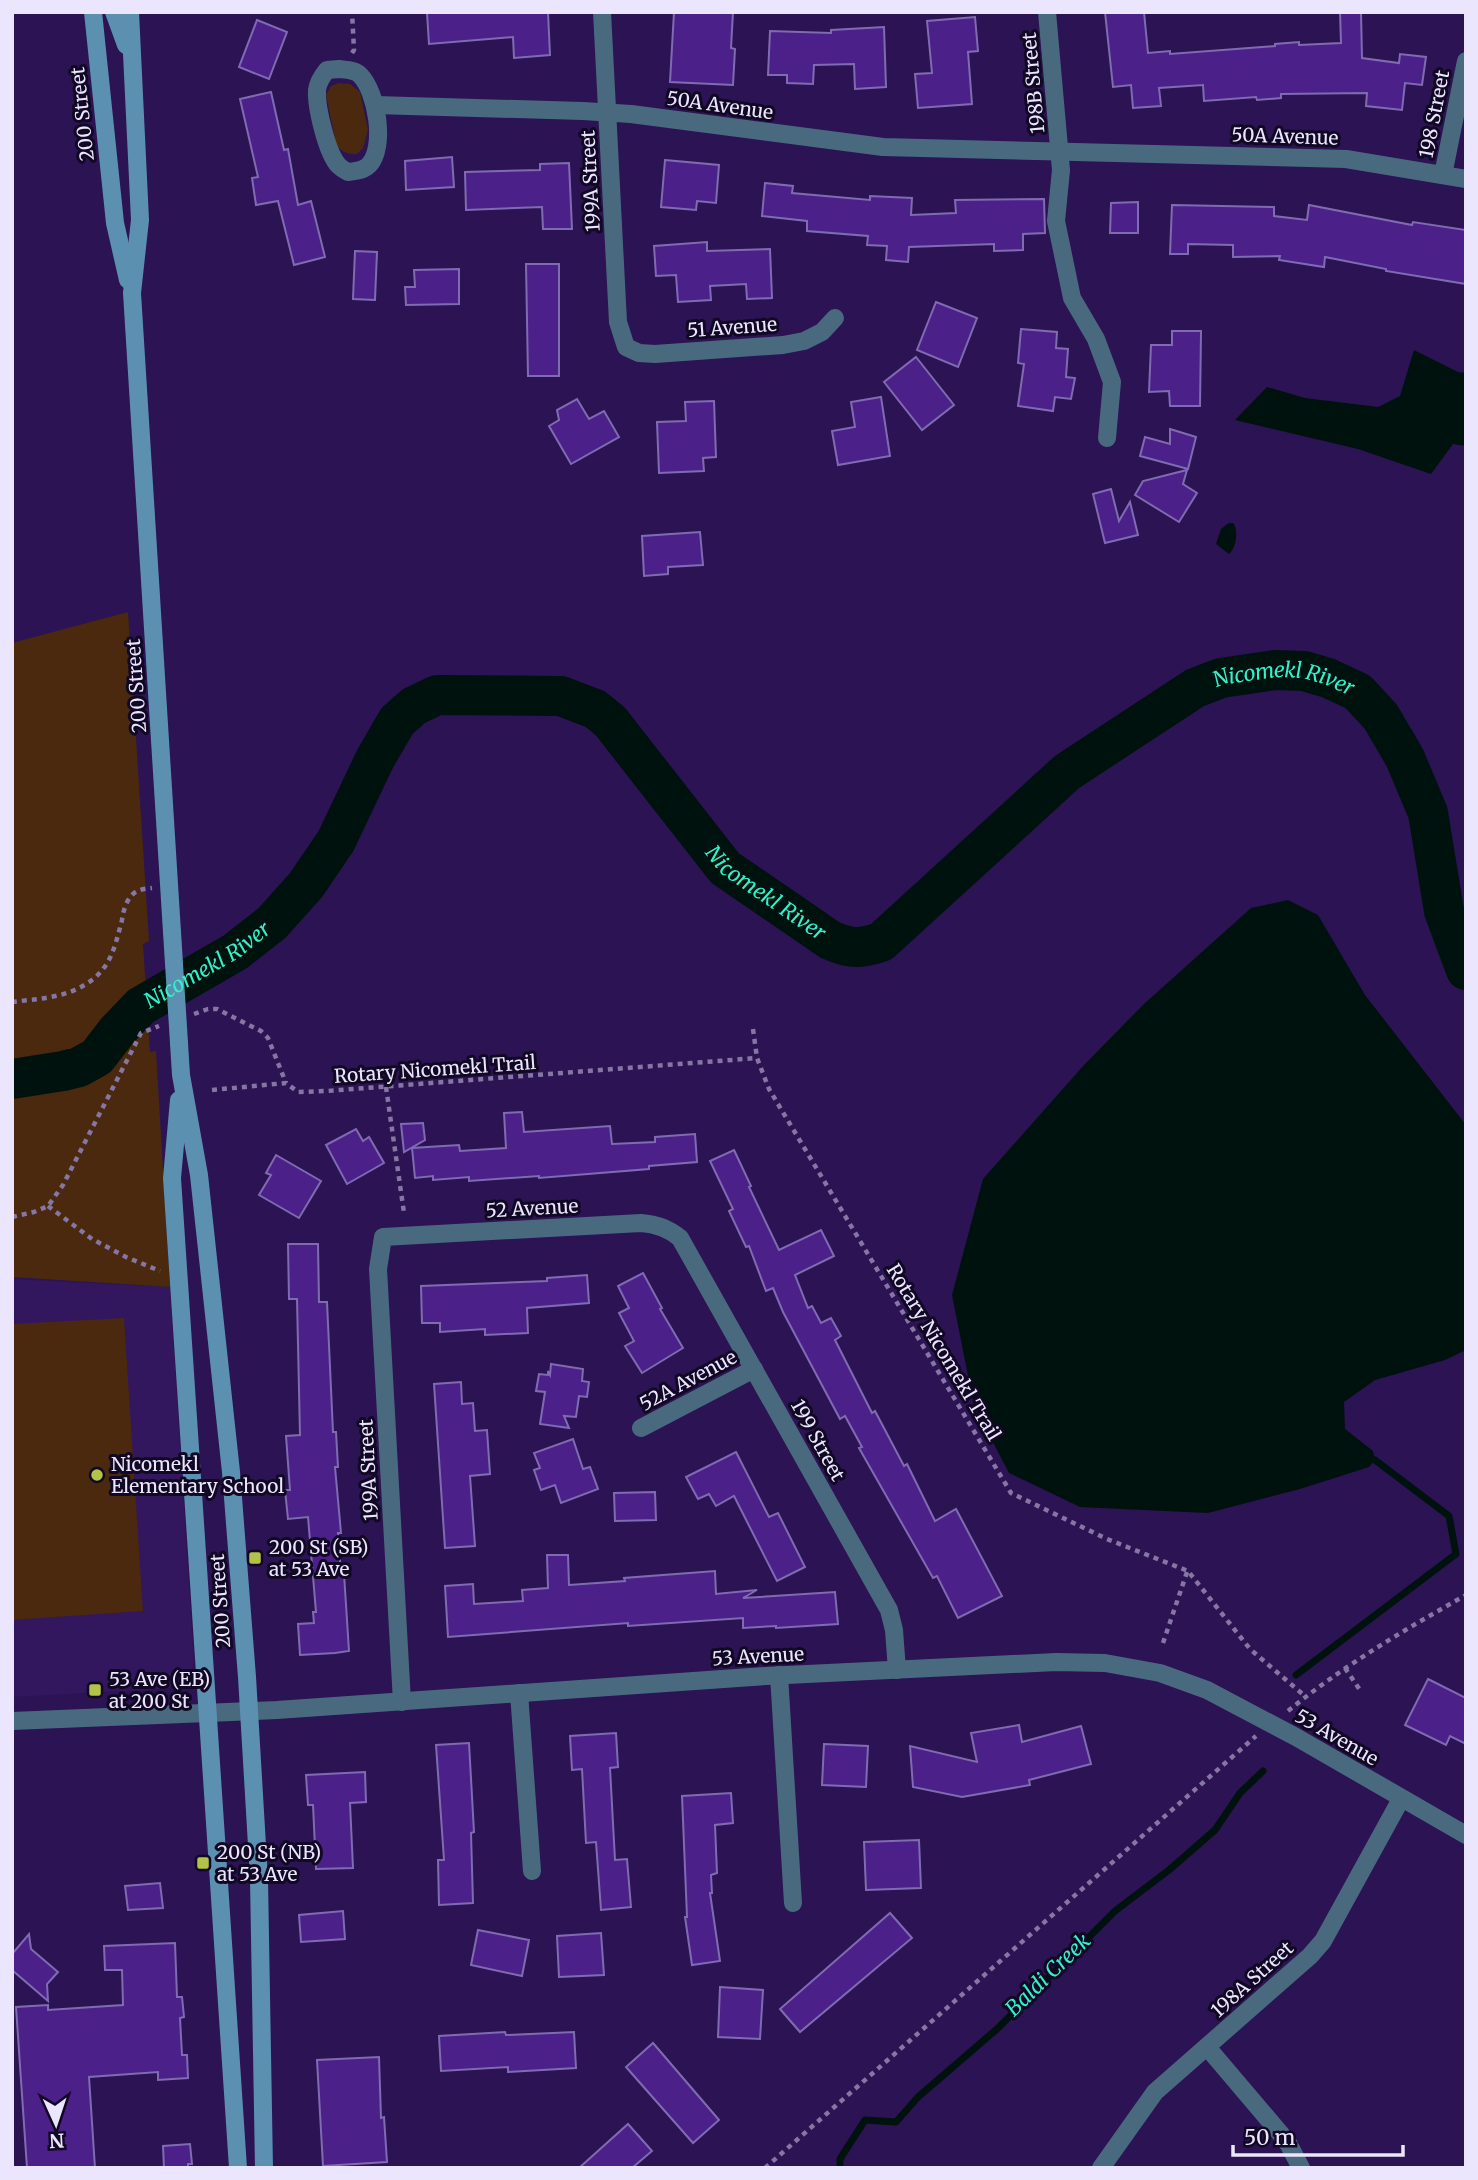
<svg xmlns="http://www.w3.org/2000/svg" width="1478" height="2180" font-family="Merriweather,serif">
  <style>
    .built { fill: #32165e }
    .green { fill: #4a290f }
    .water { fill: #00120d }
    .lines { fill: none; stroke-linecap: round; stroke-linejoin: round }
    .stream { stroke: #00120d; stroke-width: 7 }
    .river { stroke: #00120d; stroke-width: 40 }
    .building { fill: #4b2189; stroke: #7f6bb2; stroke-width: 2 }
    .path { stroke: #8576a3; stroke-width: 4.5; stroke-dasharray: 5 5; stroke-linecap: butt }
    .minor { stroke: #496a7e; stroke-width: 18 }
    .tertiary { stroke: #496a7e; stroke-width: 18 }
    .secondary { stroke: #5b90b0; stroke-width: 18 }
    .secondary-bridge { stroke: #5b90b0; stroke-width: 18 }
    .poi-dot { fill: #b4c24a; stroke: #110823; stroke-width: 2.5 }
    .labels { text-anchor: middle; stroke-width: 6; stroke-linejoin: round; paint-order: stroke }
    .street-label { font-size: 19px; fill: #ebe6fe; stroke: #110823 }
    .poi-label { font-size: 19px; fill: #ebe6fe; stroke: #110823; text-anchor: start }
    .water-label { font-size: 21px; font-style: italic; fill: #33f1cc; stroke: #110823 }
  </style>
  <rect width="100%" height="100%" fill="#2c1353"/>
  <path class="built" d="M12,1279l158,8 24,376 -4,13 -12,10 -14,3 -152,8z"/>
  <g class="green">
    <path d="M339,83l11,1 10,8 8,38 -5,18 -6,6c-10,0 -15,-1 -21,-10l-10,-49 5,-9z"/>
    <path d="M128,612l21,329 -6,3 7,108 6,-1 14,236 -158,-10v-634z"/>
    <path d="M124,1318l19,293 -131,9v-296z"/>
  </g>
  <g class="water">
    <path d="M1414,350l44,22 8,1v73l-13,-2 -22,30 -73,-25 -123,-29 32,-33 38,11 73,9 22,-11z"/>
    <path d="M1229,523h4c6,7 3,25 -4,31l-13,-10 5,-15z"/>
    <path d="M1288,900l30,15 47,80 101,130v225l-21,10 -70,20 -31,22 1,27 28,22 2,9 -6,7 -69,22 -92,24 -128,-6 -71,-34 -35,-67 -22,-111 31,-116 101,-114 60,-61 107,-96z"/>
  </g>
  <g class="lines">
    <g class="stream">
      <path d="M1296,1675l160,-121 -7,-38 -74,-56"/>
      <path d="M840,2168v-9l25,-39 31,2 22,-25 79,-68 118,-118 54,-41 46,-40 25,-37 23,-22"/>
    </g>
    <path class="river" id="s1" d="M12,1079l51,-8 16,-4 18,-10 20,-26 24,-25 94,-54 37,-29 34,-38 30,-44 39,-82 22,-38 17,-15 23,-11 124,1 34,13 15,12 115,147 105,72c20,9 30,9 51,2l186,-170 128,-84 26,-10 54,-8 29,1 24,7 30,14 23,25 24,41 23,55 16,98 22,59"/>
  </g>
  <g class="building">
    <path d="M441,12h107l2,43 -36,3 -1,-21 -84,7 -2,-31z"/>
    <path d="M674,12h59l-2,36 4,1 -2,36 -63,-3z"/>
    <path d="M1105,12h39l4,41 22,-2v3l105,-8v-2l24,-2v3l42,-2 -1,-31h21l1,46 37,5 1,-9 26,3 -4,28 -17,-2 -3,27 -36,-4 1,-13 -86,1v4l-24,2 -1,-3 -52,4 -1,-16 -44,3 2,18 -28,2 -2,-23 -18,2z"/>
    <path d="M975,17l3,34 -10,1 4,52 -54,4 -3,-34 17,-1 -5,-52z"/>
    <path d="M257,20l30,12 -18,47 -30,-12z"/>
    <path d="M884,27l2,60 -31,2 -1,-25 -40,1 -1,19 -26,-1v-8h-19l2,-44 61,2v-3z"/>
    <path d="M271,92l13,58 4,-1 10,56 13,-4 14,56 -31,8 -16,-64 -22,4 -4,-27 6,-1 -18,-78z"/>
    <path d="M452,157l2,30 -48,3 -1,-29z"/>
    <path d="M665,160l54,5 -3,38 -19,-2 -1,9 -35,-3z"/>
    <path d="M569,163l3,66h-29l-1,-22 -76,3 -1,-38 75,-2v-6z"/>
    <path d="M765,183l28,3 -1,7 78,7v-4l42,2 -1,17 45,-2 -1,-13 89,-1 1,34 -22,1v16l-29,1v-7l-85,3 -1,15 -22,-2 1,-14 -20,-1 1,-9 -61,-5v-10l-45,-5z"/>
    <path d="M1138,202v31h-28l1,-30z"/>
    <path d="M1172,205l102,2v9l33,4 2,-15 103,20 1,-3 53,8v54l-80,-13v-2l-61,-12 -1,10 -45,-7 1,-4 -47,1v-12l-45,-1v10h-18z"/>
    <path d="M707,242v9l63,-2 2,49 -25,1 -1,-15 -36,2 1,14 -33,2 -2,-27 -20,1 -2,-30z"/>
    <path d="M355,251l22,1 -2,48 -22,-1z"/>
    <path d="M526,264h33v112h-31z"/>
    <path d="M459,269v35l-53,1 -1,-18h10l-1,-17z"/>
    <path d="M936,302l41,16 -19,49 -41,-17z"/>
    <path d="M1021,329l36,3 -1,16 12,1 -2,28 9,1 -4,21 -16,-2 -2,14 -35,-5 6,-42 -6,-1z"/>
    <path d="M1172,331h29l-1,75h-30l-1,-15 -20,1 2,-47h21z"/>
    <path d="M916,357l38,48 -32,25 -38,-48z"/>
    <path d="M881,397l9,59 -52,9 -6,-34 23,-4 -4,-25z"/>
    <path d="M577,399l12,20 15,-8 15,26 -48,27 -22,-38 10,-6 -2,-10z"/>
    <path d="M714,401l2,56 -13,1 1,13 -45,2 -2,-51 29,-1 -1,-19z"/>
    <path d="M1170,429l26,8 -8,32 -48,-13 5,-19 25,7z"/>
    <path d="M1187,470l-4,14 14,9 -18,29 -44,-27 8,-14z"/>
    <path d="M1111,489l8,32 11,-19 8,33 -33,8 -12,-49z"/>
    <path d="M700,532l3,33 -35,2v7l-24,2 -2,-40z"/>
    <path d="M522,1112l2,20 86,-6 2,18 43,-2v-5l40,-3 2,28 -48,4v3l-110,9v-2l-70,5v-4l-36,3v-4l-18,2 -3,-30 47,-3 1,6 46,-3 -2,-35z"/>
    <path d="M423,1123l2,17 -21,12 -3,-28z"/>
    <path d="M356,1129l7,12 6,-4 15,26 -37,21 -21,-39z"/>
    <path d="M734,1150l17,36 -2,1 30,63 42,-20 13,26 -39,19 13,33 4,-2 9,17 10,-5 10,18 -6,4 37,73 3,-2 29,55 3,-2 28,57 21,-12 46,87 -44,22 -21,-42 -4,2 -74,-130 3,-1 -17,-31 -5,3 -57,-107 -10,-24 -7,3 -17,-45 -3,1 -17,-36 4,-2 -23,-48z"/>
    <path d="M276,1155l45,26 -22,37 -40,-23 12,-20 -5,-2z"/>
    <path d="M288,1244h30l1,58h8l6,130h3l2,35h-3l6,66h-3l3,41h3l5,77 -14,2 -35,2 -2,-31 16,-1 -1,-11h3l-8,-95 -20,2 -3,-29h5l-4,-54 14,-1 -3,-136h-8z"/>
    <path d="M643,1273l19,35 -2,1 23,39 -41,25 -17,-27 9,-5 -15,-28 10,-5 -11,-22z"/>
    <path d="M587,1275l2,28 -62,5 1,25 -43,2v-6l-45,3v-9h-18l-1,-37 126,-5v-3z"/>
    <path d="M551,1364l32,5 -1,12 7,1 -2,15 -8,-1 -3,21 -12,-1 5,12 -29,-4 5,-32 -9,-1 3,-17 9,1v-4l2,4z"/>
    <path d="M461,1382l1,22 11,-1 2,28 12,-1 3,44 -20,2 5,70 -30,2 -11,-164z"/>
    <path d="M573,1439l10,30 7,-2 8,22 -37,14 -6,-18 -14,5 -7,-20 6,-2 -6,-15z"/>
    <path d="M736,1452l33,65 9,-4 27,54 -28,14 -43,-85 -18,10 -7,-12 -11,5 -12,-22z"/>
    <path d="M655,1492l1,28 -41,1 -1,-28z"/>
    <path d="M547,1555h21l1,30 56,-4 -1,-3 91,-7 1,23 41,-4 -14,8 92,-6 3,32 -62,4v-2l-33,2v-10l-115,8v-3l-180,14 -3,-51 28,-2 1,20 49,-3 -1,-11 26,-2z"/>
    <path d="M1428,1679l38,19v46l-16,-8 -4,9 -41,-20z"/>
    <path d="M1019,1725l3,17 59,-16 10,38 -62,16 1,5 -68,12 -49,-10 -3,-41 67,16 -6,-29z"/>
    <path d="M616,1733l2,34 -8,1 5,92 12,-1 4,48 -30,3 -5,-68 -10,1 -4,-74 -10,1 -2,-34z"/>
    <path d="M469,1743l5,89 -3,1 2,70 -34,2 -1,-45h6l-8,-115z"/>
    <path d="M824,1744l44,2 -2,41 -44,-2z"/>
    <path d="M365,1772l1,30 -16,1 3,65 -37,1 -3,-64h-5l-2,-30z"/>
    <path d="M731,1793l2,30 -18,2 2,48 -6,2 1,18h-2l10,68 -28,4 -7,-48h2l-5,-121z"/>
    <path d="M919,1840l2,48 -55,2 -2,-48z"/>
    <path d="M160,1883l3,25 -35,2 -3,-24z"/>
    <path d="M343,1911l2,28 -44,3 -2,-27z"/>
    <path d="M890,1913l22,25 -112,94 -20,-23z"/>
    <path d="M478,1930l51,10 -7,36 -51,-11z"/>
    <path d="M601,1933l3,42 -45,2 -2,-41z"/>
    <path d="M29,1934l2,15 27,23 -11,12 1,17 -36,-31v-16z"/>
    <path d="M175,1943l2,54h5l2,20 -4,1 2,37h5l1,23 -30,2v-8l-69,5 6,91h-68l-11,-161 32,-2v5l75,-5 -1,-35h-17l-1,-24z"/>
    <path d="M720,1987l43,3 -3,49 -42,-2z"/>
    <path d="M505,2032l1,3 68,-3 2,36 -68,4v-5l-67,4 -2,-35z"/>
    <path d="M653,2043l66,77 -26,23 -67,-76z"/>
    <path d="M379,2057l2,61 3,-1 3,45 -64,4 -6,-106z"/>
    <path d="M628,2124l24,27 -20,17h-53z"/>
    <path d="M190,2144l2,20h-4v4h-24l-1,-22z"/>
  </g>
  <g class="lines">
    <g class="path">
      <path d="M352,53l2,-3 -2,-38"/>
      <path d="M12,1002c24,-3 53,-4 74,-18 25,-15 29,-38 36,-64 1,-8 4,-19 10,-25 5,-6 13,-6 20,-7"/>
      <path d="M194,1014l14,-5h9l44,22 7,7 18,45"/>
      <path d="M753,1029l4,29 12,31 242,404 96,46 81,32 62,78 56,48"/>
      <path d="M386,1087l18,126"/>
      <path d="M212,1090l74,-7 12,9 29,-1 430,-33"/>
      <path d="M48,1206l44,33 34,18 34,14"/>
      <path d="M12,1217l22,-5 14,-6 15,-21 78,-152 18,-7"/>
      <path d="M1163,1643l24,-71"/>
      <path d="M1345,1668l15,22"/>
      <path d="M1288,1711c55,-45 116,-81 178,-116"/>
      <path d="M765,2168l491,-432"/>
    </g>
    <g class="minor">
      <path d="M602,12l16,310 8,25 13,6 16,1 128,-9 21,-4 18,-9 13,-14"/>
      <path d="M1047,12l14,158 -5,51 16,77 24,41 16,43 -5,56"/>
      <path d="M339,69c8,1 16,1 21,6 17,17 26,72 9,90 -6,6 -14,6 -21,7 -2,-1 -8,-5 -9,-6 -12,-12 -23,-59 -22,-76 1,-7 5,-14 10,-20z"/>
      <path d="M375,105l208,6 48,3 252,33 463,12 120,20"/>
      <path d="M1443,175l23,-114"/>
      <path d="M641,1428l113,-59"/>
      <path d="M779,1675l14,228"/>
      <path d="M519,1693l13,178"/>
      <path d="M402,1702l-24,-433 5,-32 258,-14c15,1 27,5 39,15l209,372 5,20 3,40"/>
      <path d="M1207,2047l73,86 9,12 12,23"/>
      <path d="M1101,2168l54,-76 155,-136 13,-15 78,-142"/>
    </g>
    <path class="tertiary" d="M12,1721l265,-11 489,-34 290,-14 49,1 55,10 47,17 89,47 170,98"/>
    <g class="secondary">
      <path d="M93,12l22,211 13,57"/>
      <path d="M114,12l12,33"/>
      <path d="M130,12l10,208 -8,73 40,639"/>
      <path d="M179,1043l2,32 18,100 32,297 16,205 12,202 5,289"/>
      <path d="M179,1100l-7,78 66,990"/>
    </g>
    <path class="secondary-bridge" d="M172,932l7,111"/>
  </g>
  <g class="poi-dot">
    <circle cx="97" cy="1475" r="7"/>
    <rect x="248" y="1551" width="14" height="14" rx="3.5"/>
    <rect x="88" y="1683" width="14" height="14" rx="3.5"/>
    <rect x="196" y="1856" width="14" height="14" rx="3.5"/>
  </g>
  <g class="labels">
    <g class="street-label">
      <text transform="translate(1033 83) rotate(-95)" y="7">198B Street</text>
      <text transform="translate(720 105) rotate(8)" y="7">50A Avenue</text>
      <text transform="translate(82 114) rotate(-96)" y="7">200 Street</text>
      <text transform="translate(1434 114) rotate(-79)" y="7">198 Street</text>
      <text transform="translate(1285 136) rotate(2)" y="7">50A Avenue</text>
      <text transform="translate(590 181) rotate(-93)" y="7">199A Street</text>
      <text transform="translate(732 327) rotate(-4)" y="7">51 Avenue</text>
      <text transform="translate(136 686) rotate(-94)" y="7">200 Street</text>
      <text transform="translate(435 1069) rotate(-4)" y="7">Rotary Nicomekl Trail</text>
      <text transform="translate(532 1208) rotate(-3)" y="7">52 Avenue</text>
      <text transform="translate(944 1352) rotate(59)" y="7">Rotary Nicomekl Trail</text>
      <text transform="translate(688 1380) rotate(-28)" y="7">52A Avenue</text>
      <text transform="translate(818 1440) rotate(61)" y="7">199 Street</text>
      <text transform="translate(368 1470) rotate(-93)" y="7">199A Street</text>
      <text transform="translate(220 1601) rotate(-94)" y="7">200 Street</text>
      <text transform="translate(758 1656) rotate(-3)" y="7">53 Avenue</text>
      <text transform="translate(1337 1737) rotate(30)" y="7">53 Avenue</text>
      <text transform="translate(1252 1979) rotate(-42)" y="7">198A Street</text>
    </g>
    <g class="poi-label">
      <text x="111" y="1471">Nicomekl<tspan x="111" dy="22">Elementary School</tspan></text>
      <text x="269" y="1554">200 St (SB)<tspan x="269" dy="22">at 53 Ave</tspan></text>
      <text x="109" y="1686">53 Ave (EB)<tspan x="109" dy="22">at 200 St</tspan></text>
      <text x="217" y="1859">200 St (NB)<tspan x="217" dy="22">at 53 Ave</tspan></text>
    </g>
    <g class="water-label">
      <text dy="7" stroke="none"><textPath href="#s1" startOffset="1642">Nicomekl River</textPath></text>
      <text dy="7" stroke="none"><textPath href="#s1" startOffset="1012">Nicomekl River</textPath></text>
      <text dy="7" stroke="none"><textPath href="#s1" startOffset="234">Nicomekl River</textPath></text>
      <text transform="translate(1048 1975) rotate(-44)" y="7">Baldi Creek</text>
    </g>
  </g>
  <rect width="1478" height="2180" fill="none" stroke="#ebe6fe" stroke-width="28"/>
  <g transform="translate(56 2124) rotate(177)" stroke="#110823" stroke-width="5" paint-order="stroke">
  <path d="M0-5L12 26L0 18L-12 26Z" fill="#ebe6fe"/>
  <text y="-10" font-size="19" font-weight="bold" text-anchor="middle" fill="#ebe6fe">N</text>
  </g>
  <path d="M1233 2145v10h170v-10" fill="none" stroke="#ebe6fe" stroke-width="3.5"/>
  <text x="1244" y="2145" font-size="21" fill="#ebe6fe" stroke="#110823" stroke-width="5" paint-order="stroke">50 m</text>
</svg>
